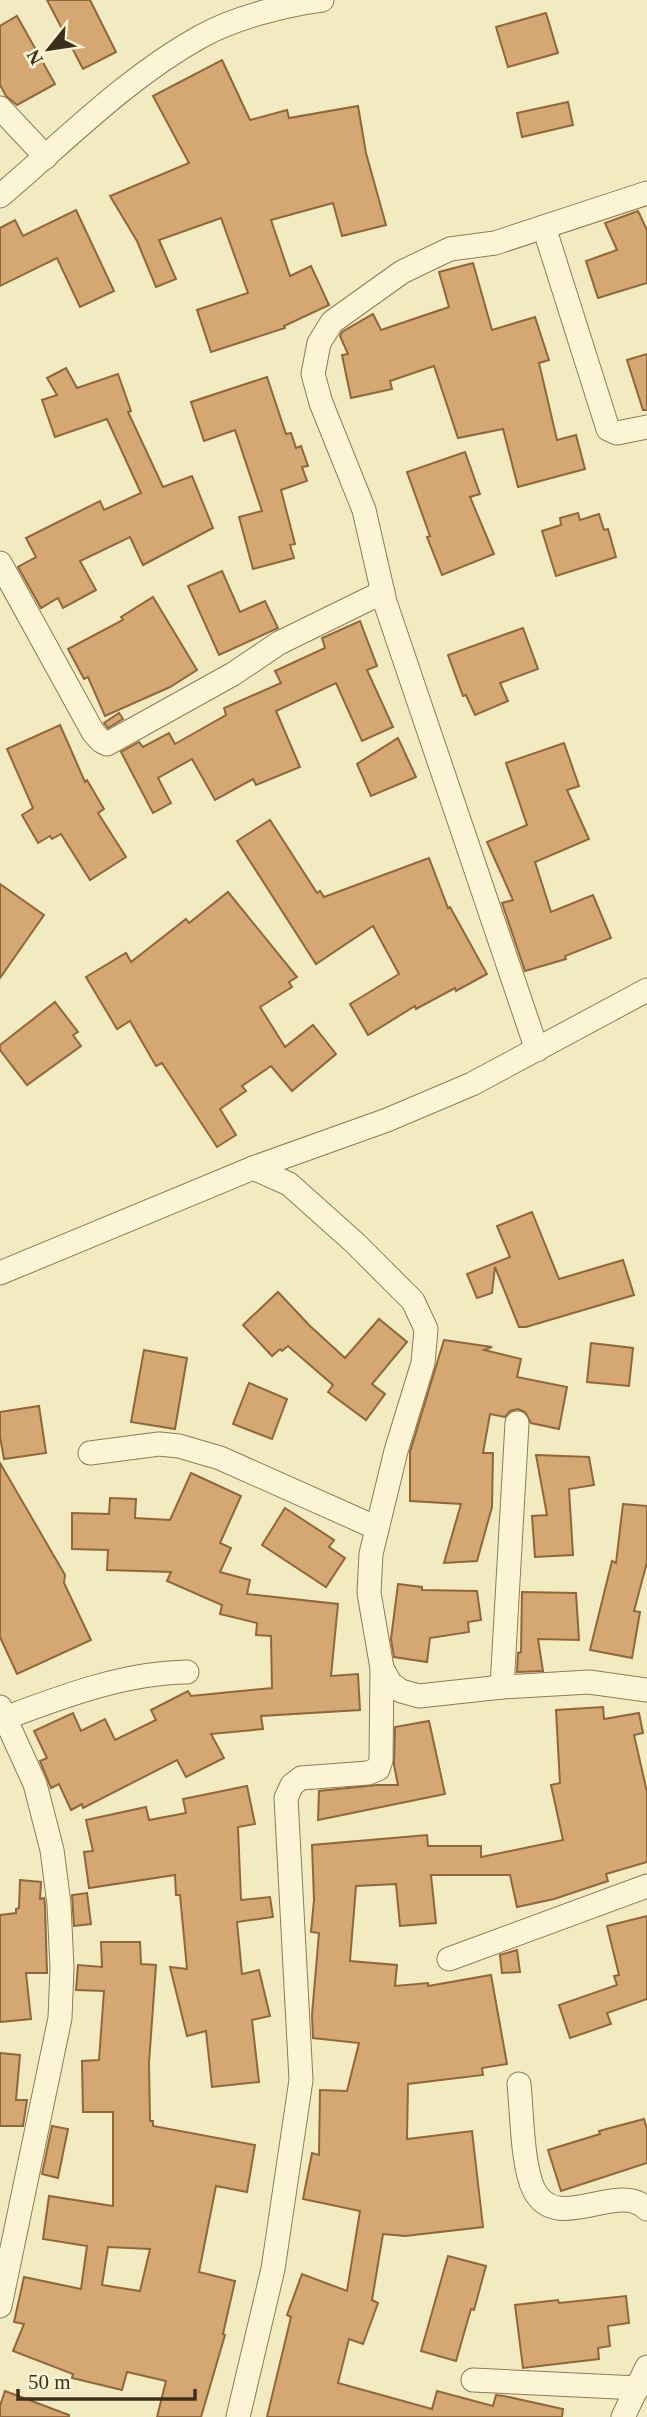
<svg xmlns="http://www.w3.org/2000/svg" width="647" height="2417" font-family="Georgia,serif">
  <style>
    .building { fill: #d5a873; stroke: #90673a; stroke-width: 2; fill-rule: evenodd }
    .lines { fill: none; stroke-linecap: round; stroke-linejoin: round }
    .minor-casing { stroke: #8e7b56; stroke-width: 25 }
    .minor { stroke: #fcf5d5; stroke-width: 23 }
  </style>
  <rect width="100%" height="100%" fill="#f2eac1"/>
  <g class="building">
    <path d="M47,0h43l26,52 -33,17z"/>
    <path d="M546,13l12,40 -50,14 -12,-40z"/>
    <path d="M17,16l38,68 -38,21 -11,-9 -6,-11v-59z"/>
    <path d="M222,60l28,60 37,-10 2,8 69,-12 8,47 20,72 -44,11 -9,-33 -62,17 19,56 21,-10 18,39 -45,21 1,2 -74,24 -14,-42 51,-17 -27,-75 -62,22 17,39 -20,8 -19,-46 -27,-45 79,-33 -36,-67z"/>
    <path d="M568,102l5,23 -51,12 -5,-24z"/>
    <path d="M76,210l38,81 -34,16 -23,-49 -57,28v-58l15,-8 8,16z"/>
    <path d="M638,211l9,19v53l-49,15 -12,-37 31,-11 -12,-27z"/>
    <path d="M473,263l19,67 43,-13 14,43 -10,3 18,77 19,-5 9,34 -67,18 -15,-58 -45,9 -24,-72 -44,15 2,8 -41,9 -9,-43 6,-1 -8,-18 2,-4 31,-18 8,16 68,-23 -10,-35z"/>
    <path d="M647,354v56h-4l-16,-50z"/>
    <path d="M66,368l11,20 41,-14 13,37 -3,1 35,75 29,-11 21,52 -70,37 -13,-28 -50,24 16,29 -33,18 -5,-10 -17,10 -23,-41 18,-10 -10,-19 74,-37 4,9 37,-17 -34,-74 -52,18 -13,-37 15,-5 -10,-17z"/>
    <path d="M267,377l19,57 5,-1 5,15 5,-2 7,20 -6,1 5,14 -26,9 14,54 -5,1 4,13 -41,11 -14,-52 23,-6 -27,-81 -31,11 -13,-39z"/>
    <path d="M465,452l15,42 -10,3 24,57 -52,21 -15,-38 3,-1 -23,-64z"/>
    <path d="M578,513l2,7 19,-6 5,16 4,-1 8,28 -60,19 -14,-45 19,-6 -1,-7z"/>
    <path d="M222,571l18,41 25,-11 13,27 -59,27 -31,-69z"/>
    <path d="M153,597l44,73 -27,17 -65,29 -17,-39 -4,2 -16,-30 55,-29 -2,-3z"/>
    <path d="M360,621l17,45 -10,4 26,57 -31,14 -26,-58 -60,28 24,56 -44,18 -3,-6 -38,21 -23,-41 -34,19 13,25 -18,10 -32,-61 18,-10 4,5 26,-14 6,11 51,-29 -2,-7 57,-25 -6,-12 50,-23 -3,-10z"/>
    <path d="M523,628l15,41 -38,14 8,18 -33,14 -9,-20 -3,1 -15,-41z"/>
    <path d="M119,713l4,6 -15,9 -4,-5z"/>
    <path d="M60,725l25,57 2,-2 17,29 -6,4 28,44 -36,23 -29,-46 -9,5 -2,-3 -12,7 -16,-28 11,-7 -26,-59z"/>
    <path d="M398,738l18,39 -45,19 -14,-32z"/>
    <path d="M564,743l15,43 -12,4 22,49 -54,23 16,50 42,-17 18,43 -46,18 1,3 -41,12 -23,-68 11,-3 -26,-58 40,-17 -21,-62z"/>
    <path d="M270,820l47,73 3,-2 4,6 105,-39 19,50 2,-1 37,67 -31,17 -1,-3 -39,21 -1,-3 -47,29 -18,-31 49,-30 -26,-48 -57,38 -79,-123z"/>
    <path d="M0,884l44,31 -44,63z"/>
    <path d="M228,892l69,85 -8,5 3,5 -32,20 25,40 28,-22 23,29 -44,37 -21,-25 -29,20 4,5 -26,18 16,26 -19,12 -55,-84 -6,3 -26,-45 -13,8 -31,-52 40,-24 5,9 55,-43 3,4z"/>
    <path d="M55,1002l23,30 -5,3 8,11 -54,39 -27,-35v-5z"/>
    <path d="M532,1212l27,67 64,-19 11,35 -108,32h-7l-24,-60 -3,26 -15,5 -10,-24 43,-17 -13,-31z"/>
    <path d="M278,1292l31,33 36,33 34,-39 28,23 -35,42 13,10 -19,26 -38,-28 5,-7 -45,-39 -6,5 -2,-2 -8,7 -29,-31z"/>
    <path d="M444,1340l48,7 -8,3 37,9 -4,18 50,10 -8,42 -28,-6 -6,-11 -7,-3 -8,2 -5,6 -15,-3 -7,39h10l-1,54 -15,54 -33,2 17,-59 -51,-3v-49z"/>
    <path d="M591,1343l42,5 -4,38 -42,-4z"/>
    <path d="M144,1350l43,8 -12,71 -44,-7z"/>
    <path d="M249,1383l38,16 -15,40 -39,-15z"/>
    <path d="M39,1406l7,47 -42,6 -4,-22v-25z"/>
    <path d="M536,1455l53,2 5,28 -25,4 4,66 -38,2 -3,-41 15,-1z"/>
    <path d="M0,1463l65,112 -1,8 27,57 -74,34 -17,-37z"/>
    <path d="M191,1473l50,23 -21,47 11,5 -11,24 30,8 -3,14 91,10 -7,72 27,-2 2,36 -99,6 2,13 -52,5 13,24 -38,19 -9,-17 -94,48 -1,-4 -11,6 -12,-26 -8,4 -11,-27 7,-3 -13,-27 39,-18 8,18 24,-12 10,21 41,-20 -5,-10 37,-19 3,5 81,-8 -1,-52 -15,-1 1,-12 -37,-9 2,-9 -55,-24 4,-9 -64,-2 1,-20 -36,-1v-36l37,1 1,-16 26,1 -1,19 35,2z"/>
    <path d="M623,1504l24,2v56l-13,49 6,1 -8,46 -42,-8 22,-89 4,2z"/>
    <path d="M285,1508l49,32 -5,7 16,11 -19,29 -64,-42z"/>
    <path d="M398,1584l24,3v3l55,1 4,29 -13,2 1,10 -39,6 -3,24 -33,-5 -3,-18z"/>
    <path d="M522,1592l54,1 3,47 -41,-1 5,32 -26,1 1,-19 3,-1z"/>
    <path d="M603,1707l1,12 35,-6 4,20 -9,2 13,57v70l-41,12 2,7 -54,18 -37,8 -7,-32h-79l5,48 -36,3 -4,-42 -40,2 -6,75 47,4 -2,21 33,-3v3l63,-11 16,89 -25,4 1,7 -75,9 -1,55 65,-8 11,96 -78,9 -22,-2 -11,66 6,3 -15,41 -14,-5 -11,44 94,26 5,-18 56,15 3,-11 8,1 59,13 -1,8h-295l24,-100 -4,-2 15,-41 45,17 13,-80 -57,-12 9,-46 7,2 1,-65 27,1 12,-48 -46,-5 -1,-23 7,-82 -8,-1 3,-32 -2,-55 115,-10 1,11h53v11l82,-17 -12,-55 9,-2 -4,-73z"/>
    <path d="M429,1721l16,73 -127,26 1,-29 58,-6h21l-4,-20 1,-38z"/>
    <path d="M247,1786l8,38 -17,3 3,73 29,-3 3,20 -36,5 5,52 17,-4 11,46 -18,4 7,62 -47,5 -6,-56 -19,5 -17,-69 17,2 -7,-74h-4l-1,-20 -86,13 -5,-36 9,-1 -7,-31 60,-13 3,13 37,-7 -3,-14z"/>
    <path d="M20,1880l21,2 -1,17 4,-1 1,7 2,68h-21l5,46 -31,3v-107l16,-2v-4l3,-1z"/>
    <path d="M87,1893l4,31 -17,2 -2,-31z"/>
    <path d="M647,1916v83l-40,14 4,11 -41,14 -11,-33 58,-20 -3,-9 5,-1 -12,-49z"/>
    <path d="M101,1942h39l1,22 15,1 -7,98 1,58h3v5l102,19 -8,47 -31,-6 -17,86 36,9 -12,53 2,1 -24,82h-44l9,-36 -39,-9 -5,18 -50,-12 1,-4 -60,-23 11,-27 -10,-2 10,-45 57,12 6,-43 -44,-7 6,-43 64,10v-94h-30l-1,-51 17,-1 5,-69 -28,-1 2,-25 24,2zM108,2247l42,2 -10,42 -38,-6z"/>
    <path d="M517,1950l3,22 -18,1 -2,-18z"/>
    <path d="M0,2053l20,2 -4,45h11l-4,26h-23z"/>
    <path d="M644,2119l3,10v34l-86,28 -13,-41 52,-16 -1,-3z"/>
    <path d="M52,2126l16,3 -10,49 -16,-4z"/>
    <path d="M448,2256l38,10 -12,44 -3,-1 -15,52 -35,-10z"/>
    <path d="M626,2296l3,27 -21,3 2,20 -12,2 1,11 -76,9 -8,-63 43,-5 1,3z"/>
    <path d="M5,2391l64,24v2h-69v-11z"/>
  </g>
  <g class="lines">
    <defs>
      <g id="minor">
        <path d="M0,108l46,49"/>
        <path d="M0,196c64,-54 126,-118 200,-159 34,-19 84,-32 122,-37"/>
        <path d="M544,227l64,202 9,4 30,-6"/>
        <path d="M0,563l93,169 8,9 6,3 126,-70 46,-31 104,-51"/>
        <path d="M537,1050l-152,-448 -21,-92 -43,-107 -8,-29 6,-31 13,-21 70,-50 48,-23 45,-6 152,-50"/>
        <path d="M0,1273l253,-105 134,-48 85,-36 175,-94"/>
        <path d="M90,1453l69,-9 20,2 41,12 157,70"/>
        <path d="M382,1668l8,15 11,8 18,5 83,-9 87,-5 58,8"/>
        <path d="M502,1687l15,-264"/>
        <path d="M0,1707l35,77 17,66 7,54 3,64 -2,50 -60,288"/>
        <path d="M5,1718c59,-22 119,-45 182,-46"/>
        <path d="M449,1959l198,-73"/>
        <path d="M519,2084c3,28 3,82 15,106 23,45 84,-10 113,19"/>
        <path d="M473,2380l165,8"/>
        <path d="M238,2417l35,-148 28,-189 -15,-282 6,-13 9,-7 67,-5 10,-4 3,-9 1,-92 -13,-75 2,-39 25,-103 27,-88 3,-34 -13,-28 -58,-58 -66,-59 -36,-16"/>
        <path d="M623,2417l24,-50"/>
      </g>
    </defs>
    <use href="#minor" class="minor-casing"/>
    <use href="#minor" class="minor"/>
  </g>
  <g transform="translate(49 49) rotate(240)" stroke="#f9f3d2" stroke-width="5" paint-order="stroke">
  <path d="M0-5L12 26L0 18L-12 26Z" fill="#3c301c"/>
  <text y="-10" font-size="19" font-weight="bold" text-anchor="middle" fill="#3c301c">N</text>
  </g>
  <path d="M18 2389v10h177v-10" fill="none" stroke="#3c301c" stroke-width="3.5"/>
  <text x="28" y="2389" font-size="21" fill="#3c301c" stroke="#f9f3d2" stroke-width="5" paint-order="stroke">50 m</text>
</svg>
